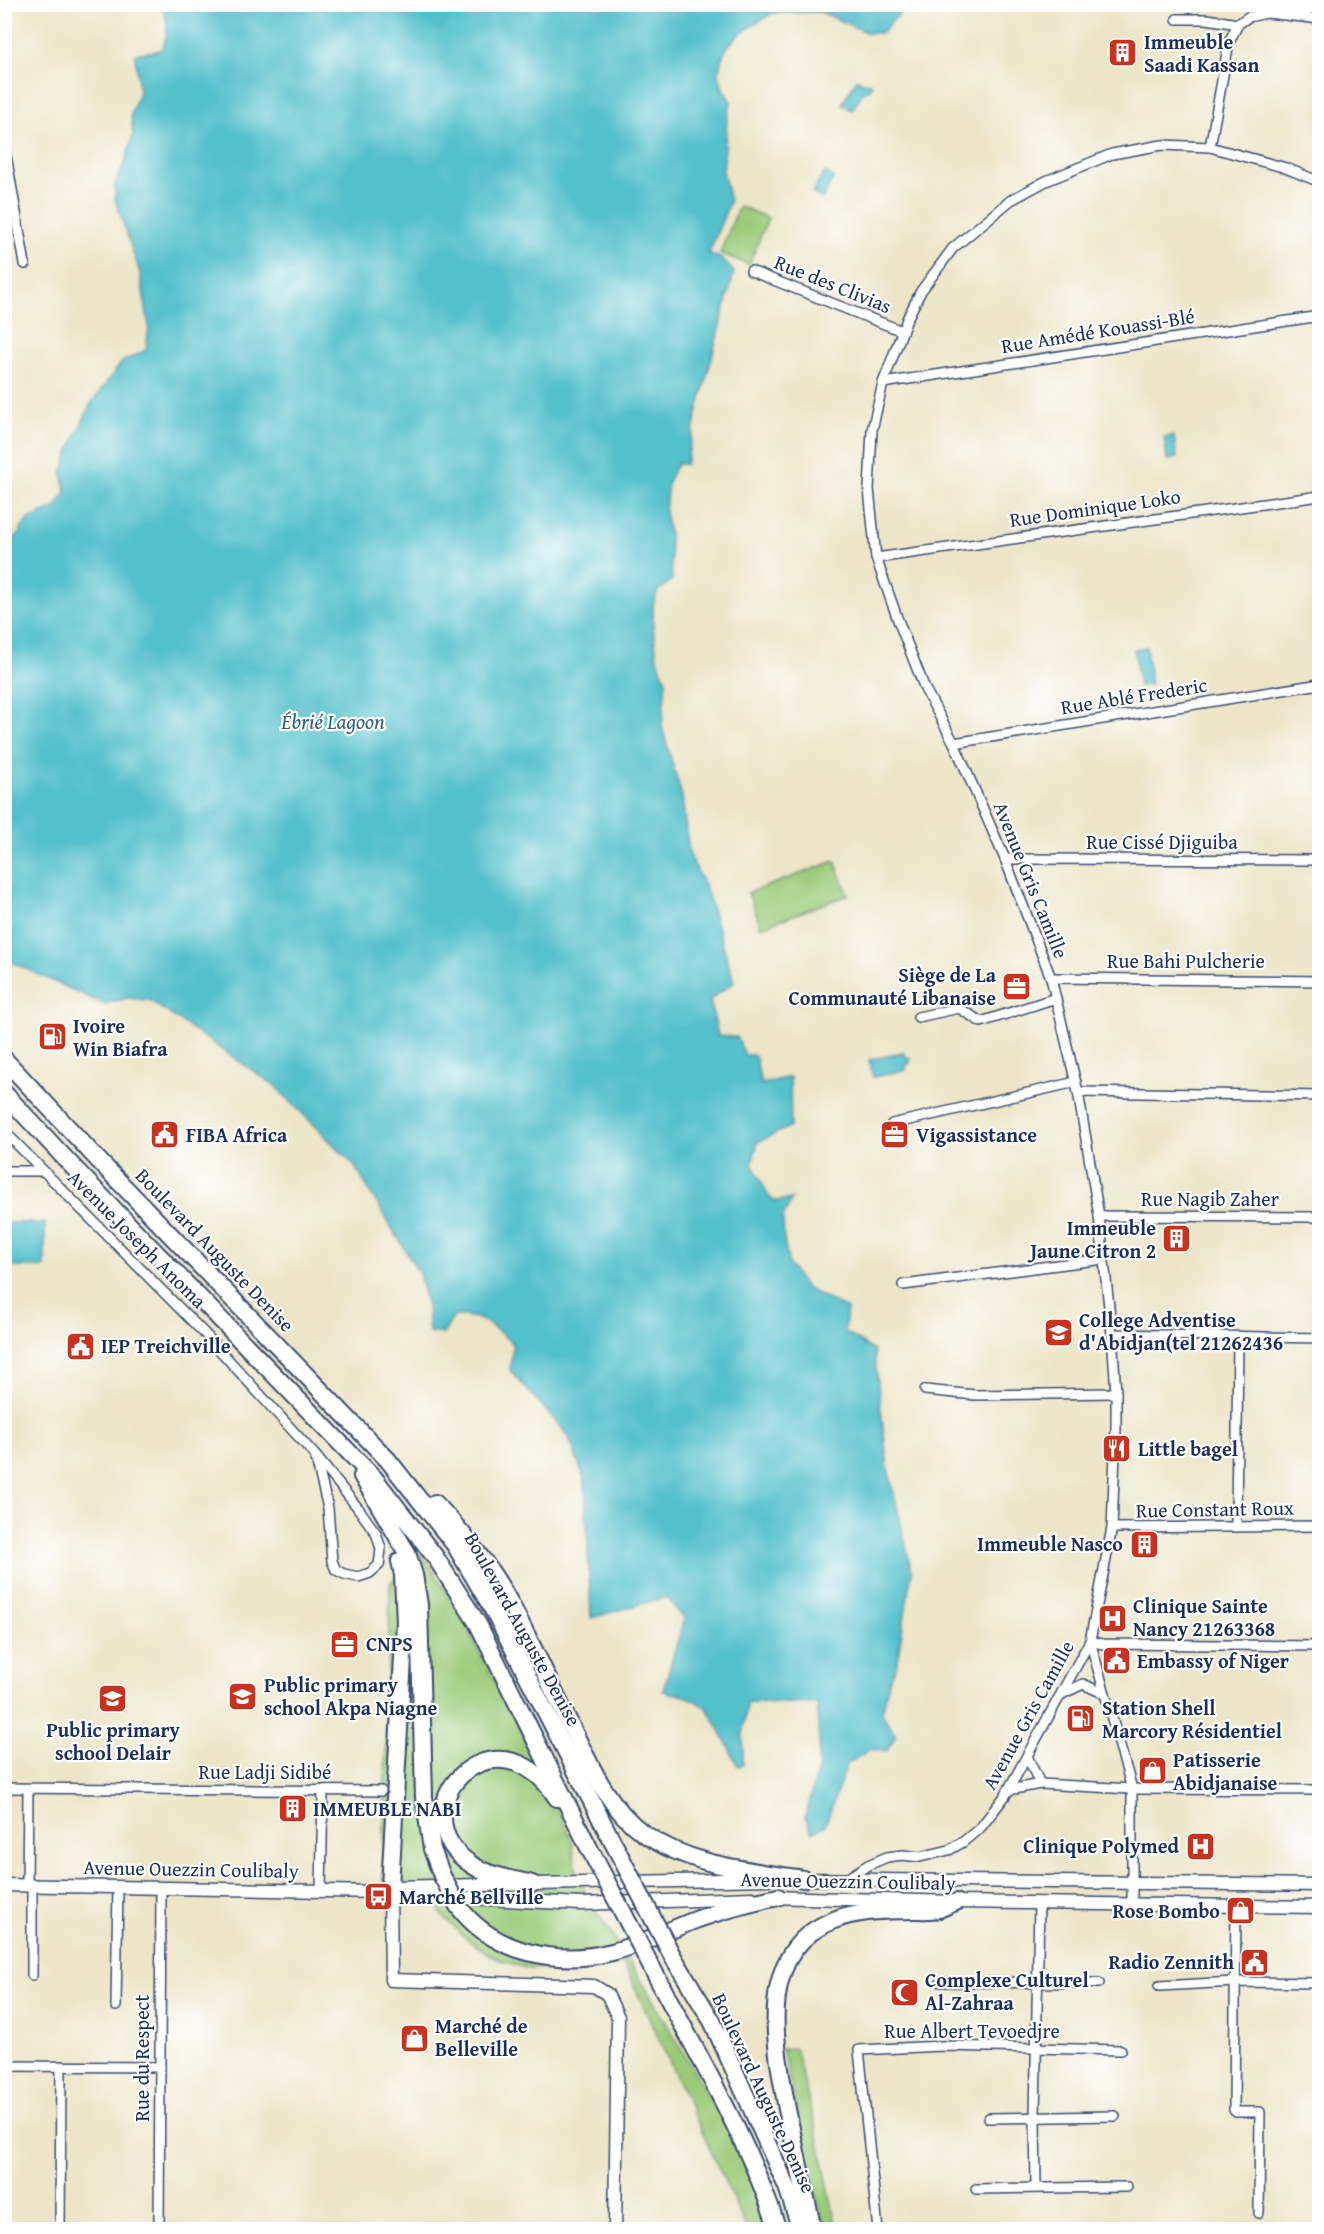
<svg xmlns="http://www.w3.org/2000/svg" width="1324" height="2234" font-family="'Gentium Book Plus',serif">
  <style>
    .green { fill: #9bcb79; stroke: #5b7d6c; stroke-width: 1.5 }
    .water { fill: #53c0cb; stroke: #377894; stroke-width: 1.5 }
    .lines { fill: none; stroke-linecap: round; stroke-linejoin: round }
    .street-casing { stroke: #3a4a6e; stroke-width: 12 }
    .secondary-casing { stroke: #3a4a6e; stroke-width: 15 }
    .highway-casing { stroke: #3a4a6e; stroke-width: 20 }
    .street { stroke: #fff; stroke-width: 9 }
    .secondary { stroke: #fff; stroke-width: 12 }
    .highway { stroke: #fff; stroke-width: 16 }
    .highway-bridge-casing { stroke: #3a4a6e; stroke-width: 20; stroke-linecap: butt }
    .highway-bridge { stroke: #fff; stroke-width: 16 }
    .labels { text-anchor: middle; stroke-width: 4.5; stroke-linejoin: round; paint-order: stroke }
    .poi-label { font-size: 20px; font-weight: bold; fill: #1b2f5e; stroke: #fff; text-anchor: start }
    .street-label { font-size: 20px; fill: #1b2f5e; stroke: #fff }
    .water-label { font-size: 21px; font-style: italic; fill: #2f6284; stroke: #fff }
  </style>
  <rect width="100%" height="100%" fill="#fff"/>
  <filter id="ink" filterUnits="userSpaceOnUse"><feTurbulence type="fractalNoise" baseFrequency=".0167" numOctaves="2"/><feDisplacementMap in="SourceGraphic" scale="12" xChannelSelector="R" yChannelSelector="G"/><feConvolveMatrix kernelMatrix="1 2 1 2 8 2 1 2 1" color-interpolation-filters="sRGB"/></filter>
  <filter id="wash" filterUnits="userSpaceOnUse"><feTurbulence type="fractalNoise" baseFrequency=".008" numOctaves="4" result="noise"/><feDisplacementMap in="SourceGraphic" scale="24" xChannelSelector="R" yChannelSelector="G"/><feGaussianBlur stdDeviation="1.35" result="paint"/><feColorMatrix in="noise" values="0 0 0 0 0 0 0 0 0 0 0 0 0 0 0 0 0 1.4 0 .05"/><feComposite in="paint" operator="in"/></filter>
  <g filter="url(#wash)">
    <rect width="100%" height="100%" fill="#ece5c7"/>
    <g class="green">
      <path d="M739,206l29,12 -19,47 -29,-12z"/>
      <path d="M835,861l13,34 -87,32 -13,-34z"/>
      <path d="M420,1552l11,14 38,65 59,114 44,95 5,35 18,34 46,71 94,161 36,88h-24l-123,-265 -95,5 -34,-11 -30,-20 -23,-23 -4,-9 -56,-3 8,-320z"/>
      <path d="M795,2048l23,89 19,92h-13l-42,-180z"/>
    </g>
    <g class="water">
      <path d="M162,5h744l-4,6 -21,22h-13l-47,-21 -49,1 -31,20 -13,13 -7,14 -2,14 4,15 8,13 -4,18 -4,52 7,29 -21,52 13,6 12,13 -38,146 -10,46h-9l-9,18 -3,30 5,28 2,40 -15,12 -4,14v20l4,32 9,23 -4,46 20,70 7,56 18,39 27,90 -24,18 8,36 19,1 8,18h10l6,29 29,-7 1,49 -33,16 -6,21 17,34 6,4 17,-2 -9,19 1,22 5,25 18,24 40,20 -2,23 29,19 14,117 24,104 -16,95 -7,14 -7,32 14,22 -10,17 -15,-3 -24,15 -22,62 -13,6 -7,-15 13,-48 1,-26 -2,-39 -69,-2 -5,25v38l-5,1c-8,-14 -22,-48 -32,-58 -11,-11 -29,-14 -43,-17l21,-73 -18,-21 -75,21 -6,-137 -17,-46 -58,-65 3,-26c-20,-18 -31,-30 -59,-28l-11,18 -14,-2 -2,-25 -8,-34 -65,-108 -80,-80 -125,-85 -21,-2 -25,6 -90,-41 -8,-1v-409l23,-34 27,-11 11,-16 -4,-18 7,-22 21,-47 32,-43 24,-12 3,-24 -9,-53 -25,-74v-15l10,-22 8,-27 -2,-21 8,-22 -4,-38 26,-4c8,-14 7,-31 1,-45z"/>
      <path d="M857,79l6,3 8,1 1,3 -2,3 -6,2 -12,19 -10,-6z"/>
      <path d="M825,172l9,6 -12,21 -10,-6z"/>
      <path d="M1174,436l3,22 -10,2 -3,-23z"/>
      <path d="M1146,647l5,38 -12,1 -5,-37z"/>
      <path d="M904,1052l1,4 5,2v5l-4,2v5l-33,7 -4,-17z"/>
      <rect x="5" y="1223" width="40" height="44"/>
    </g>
  </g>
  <g filter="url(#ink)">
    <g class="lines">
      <defs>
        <g id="street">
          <path d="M1177,19h30l31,5"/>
          <path d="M4,144l21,120"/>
          <path d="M1210,147l19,-105 9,-18 10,-7 19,-4 53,6"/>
          <path d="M751,271l151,60"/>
          <path d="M883,383l437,-67"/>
          <path d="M876,558l444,-62"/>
          <path d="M954,743l366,-59"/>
          <path d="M1005,859l315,1"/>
          <path d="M1051,978l269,3"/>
          <path d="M918,1017l41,-9 22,14 75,-24"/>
          <path d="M1078,1092l242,4"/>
          <path d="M892,1124l184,-42"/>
          <path d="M4,1131l201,203 110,121 43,53 18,25 5,16 -2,16 -9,8 -12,4 -14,-3 -8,-4 -4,-9 -4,-53 -13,-53"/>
          <path d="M4,1171h39"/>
          <path d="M1099,1216l221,1"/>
          <path d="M903,1285l201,-26"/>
          <path d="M1112,1334l208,4"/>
          <path d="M925,1390l50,5 141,-2"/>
          <path d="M1236,1526l2,-189"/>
          <path d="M1112,1528l208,-2"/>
          <path d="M1090,1641l42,148v115"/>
          <path d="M1090,1641l13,3 217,2"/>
          <path d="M1062,1694l21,-10 22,10"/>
          <path d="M1027,1756l13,28"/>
          <path d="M4,1788l377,3"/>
          <path d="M1009,1790l31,-6 92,5 188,1"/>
          <path d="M848,1878l20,-13 19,-8 16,-2 17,2 29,-7 14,-8 18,-15 24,-31 85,-155 22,-113 4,-100v-35l-4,-59 -13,-118 -21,-124 -27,-114 -46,-119 -51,-116 -29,-54 -27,-69 -22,-62 -7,-69 3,-59 11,-47 24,-64 14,-28 32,-43 58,-48 35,-19 66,-27 50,-9 48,2 76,21 34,14"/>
          <path d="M27,1885l1,-96"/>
          <path d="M321,1891l2,-101"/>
          <path d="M1236,1905l-2,205 2,2h24l-1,101"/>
          <path d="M32,1975v-89"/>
          <path d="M941,1982l158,1"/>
          <path d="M1159,1986l76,-4 85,1"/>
          <path d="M116,2006l2,-120"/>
          <path d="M4,2066l156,1"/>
          <path d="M989,2118l126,-2"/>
          <path d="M1036,2187l-1,-70 4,-214"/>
          <path d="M976,2189l151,-2"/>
          <path d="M60,2230l1,-164"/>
          <path d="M159,2230l2,-343"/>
          <path d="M878,2230l-19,-180 83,-4 179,4"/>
        </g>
        <g id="secondary">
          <path d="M795,1879l525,6"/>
          <path d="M4,1885l374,7 12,5 78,1 113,6 171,-6"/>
          <path d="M390,1888l1,92 203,6 13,8 11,23 -3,213"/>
          <path d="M384,1890l6,-3 378,-8"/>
          <path d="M769,1897l187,5 364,5"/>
        </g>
        <g id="highway">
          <path d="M4,1059l97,104 287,297 67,85 40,68 113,220"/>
          <path d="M4,1093l72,77 298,308 62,80 42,66 109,220"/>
          <path d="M362,1476l45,77 7,22 5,30 5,192 8,52"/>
          <path d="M435,1503c29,31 56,64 76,102 21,39 39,79 59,119 19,38 37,83 73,109 47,33 105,37 160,46"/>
          <path d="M532,1884c-20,-5 -43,-8 -60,-19 -79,-52 21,-164 85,-67"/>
          <path d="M390,1887l15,-264 -2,-48 -3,-14"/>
          <path d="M458,1906c35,47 99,60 154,46 30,-8 57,-22 86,-33 26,-9 53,-16 80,-22"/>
          <path d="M673,1957l39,64 75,166 14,43"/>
          <path d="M652,1968c45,86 96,170 126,262"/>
          <path d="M813,2230c-9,-41 -18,-81 -26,-121 -12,-65 -32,-159 47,-189 24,-10 52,-9 77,-10 9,0 19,1 28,-1 5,-2 11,-5 17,-7"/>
        </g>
      </defs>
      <use href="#street" class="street-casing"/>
      <use href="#secondary" class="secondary-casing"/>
      <use href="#highway" class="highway-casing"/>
      <use href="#street" class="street"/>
      <use href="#secondary" class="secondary"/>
      <use href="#highway" class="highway"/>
      <defs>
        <g id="highway-bridge">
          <path d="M608,1833l65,124"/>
          <path d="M587,1844l65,124"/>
          <path d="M432,1849l10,27 16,30"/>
        </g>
      </defs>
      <use href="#highway-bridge" class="highway-bridge-casing"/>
      <use href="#highway-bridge" class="highway-bridge"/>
    </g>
  </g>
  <defs>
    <symbol id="building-square" viewBox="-11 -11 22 22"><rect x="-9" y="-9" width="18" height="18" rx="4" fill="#c8321e" stroke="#fff"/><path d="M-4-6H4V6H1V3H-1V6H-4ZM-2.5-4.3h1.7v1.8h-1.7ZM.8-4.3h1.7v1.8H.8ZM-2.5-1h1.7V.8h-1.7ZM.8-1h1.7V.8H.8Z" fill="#fff"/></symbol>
    <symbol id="office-square" viewBox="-11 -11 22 22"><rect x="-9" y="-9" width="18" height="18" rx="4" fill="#c8321e" stroke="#fff"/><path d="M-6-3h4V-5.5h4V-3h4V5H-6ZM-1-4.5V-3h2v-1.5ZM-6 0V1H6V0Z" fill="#fff"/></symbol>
    <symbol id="fuel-square" viewBox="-11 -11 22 22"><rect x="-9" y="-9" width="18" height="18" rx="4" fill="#c8321e" stroke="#fff"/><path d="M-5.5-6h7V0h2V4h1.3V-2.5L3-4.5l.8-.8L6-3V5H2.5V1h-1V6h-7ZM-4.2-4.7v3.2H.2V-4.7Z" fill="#fff"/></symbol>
    <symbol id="civic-square" viewBox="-11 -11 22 22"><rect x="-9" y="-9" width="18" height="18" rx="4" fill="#c8321e" stroke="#fff"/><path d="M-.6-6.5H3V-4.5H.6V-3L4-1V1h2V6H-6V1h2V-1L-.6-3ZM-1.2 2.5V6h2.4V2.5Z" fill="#fff"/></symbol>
    <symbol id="university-square" viewBox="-11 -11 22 22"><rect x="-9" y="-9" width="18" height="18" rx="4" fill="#c8321e" stroke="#fff"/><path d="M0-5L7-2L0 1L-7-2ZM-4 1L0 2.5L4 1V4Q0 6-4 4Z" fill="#fff"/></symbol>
    <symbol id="restaurant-square" viewBox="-11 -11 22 22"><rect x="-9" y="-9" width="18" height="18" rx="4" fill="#c8321e" stroke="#fff"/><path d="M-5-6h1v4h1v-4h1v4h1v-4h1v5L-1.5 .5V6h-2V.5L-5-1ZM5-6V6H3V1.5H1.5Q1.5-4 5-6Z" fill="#fff"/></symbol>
    <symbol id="hospital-square" viewBox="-11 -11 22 22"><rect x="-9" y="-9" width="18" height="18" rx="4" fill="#c8321e" stroke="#fff"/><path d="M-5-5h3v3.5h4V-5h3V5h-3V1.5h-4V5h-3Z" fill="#fff"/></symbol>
    <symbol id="school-square" viewBox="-11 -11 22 22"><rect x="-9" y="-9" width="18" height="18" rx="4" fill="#c8321e" stroke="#fff"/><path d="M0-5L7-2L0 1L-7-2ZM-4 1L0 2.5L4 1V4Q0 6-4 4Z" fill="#fff"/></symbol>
    <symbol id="shop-square" viewBox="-11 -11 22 22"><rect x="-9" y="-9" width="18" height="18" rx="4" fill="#c8321e" stroke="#fff"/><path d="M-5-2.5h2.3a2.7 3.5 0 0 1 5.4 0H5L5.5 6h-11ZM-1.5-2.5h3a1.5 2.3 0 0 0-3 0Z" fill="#fff"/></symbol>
    <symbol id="bus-square" viewBox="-11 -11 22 22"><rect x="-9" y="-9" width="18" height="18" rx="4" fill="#c8321e" stroke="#fff"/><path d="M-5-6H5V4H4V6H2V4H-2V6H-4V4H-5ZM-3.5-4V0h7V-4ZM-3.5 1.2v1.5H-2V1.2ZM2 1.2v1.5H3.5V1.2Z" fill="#fff"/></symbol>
    <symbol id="mosque-square" viewBox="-11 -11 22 22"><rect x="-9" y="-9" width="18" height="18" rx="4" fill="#c8321e" stroke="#fff"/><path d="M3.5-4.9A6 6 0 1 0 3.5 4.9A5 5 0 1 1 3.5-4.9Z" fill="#fff"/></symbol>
  </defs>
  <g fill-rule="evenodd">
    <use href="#building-square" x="1106" y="36" width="33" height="33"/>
    <use href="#office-square" x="1000" y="970" width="33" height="33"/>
    <use href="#fuel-square" x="36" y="1020" width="33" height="33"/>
    <use href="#civic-square" x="148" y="1118" width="33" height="33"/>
    <use href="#office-square" x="878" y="1118" width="33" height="33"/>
    <use href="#building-square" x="1160" y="1222" width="33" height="33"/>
    <use href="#university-square" x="1042" y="1316" width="33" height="33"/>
    <use href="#civic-square" x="64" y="1330" width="33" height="33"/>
    <use href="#restaurant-square" x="1100" y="1432" width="33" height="33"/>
    <use href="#building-square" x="1128" y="1528" width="33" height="33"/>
    <use href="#hospital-square" x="1096" y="1602" width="33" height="33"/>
    <use href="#office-square" x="328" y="1628" width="33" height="33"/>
    <use href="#civic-square" x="1100" y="1644" width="33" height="33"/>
    <use href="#school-square" x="226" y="1680" width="33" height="33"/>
    <use href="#school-square" x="96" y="1682" width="33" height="33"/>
    <use href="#fuel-square" x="1064" y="1702" width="33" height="33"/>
    <use href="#shop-square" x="1136" y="1754" width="33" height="33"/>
    <use href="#building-square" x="276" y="1792" width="33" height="33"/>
    <use href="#hospital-square" x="1184" y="1830" width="33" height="33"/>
    <use href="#bus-square" x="362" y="1880" width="33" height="33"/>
    <use href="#shop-square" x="1224" y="1894" width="33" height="33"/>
    <use href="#civic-square" x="1238" y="1946" width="33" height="33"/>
    <use href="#mosque-square" x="888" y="1976" width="33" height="33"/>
    <use href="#shop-square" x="398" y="2022" width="33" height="33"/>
  </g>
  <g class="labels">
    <g class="poi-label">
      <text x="1144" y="49">Immeuble<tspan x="1144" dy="23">Saadi Kassan</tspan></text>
      <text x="996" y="982" text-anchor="end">Siège de La<tspan x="996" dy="23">Communauté Libanaise</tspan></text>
      <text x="73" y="1033">Ivoire<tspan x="73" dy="23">Win Biafra</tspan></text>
      <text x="186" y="1142">FIBA Africa</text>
      <text x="916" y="1142">Vigassistance</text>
      <text x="1156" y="1235" text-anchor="end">Immeuble<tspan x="1156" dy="23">Jaune Citron 2</tspan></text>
      <text x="1079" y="1327">College Adventise<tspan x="1079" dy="23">d'Abidjan(tel 21262436</tspan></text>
      <text x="101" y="1353">IEP Treichville</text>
      <text x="1138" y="1456">Little bagel</text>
      <text x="1123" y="1551" text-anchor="end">Immeuble Nasco</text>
      <text x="1133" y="1613">Clinique Sainte<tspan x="1133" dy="23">Nancy 21263368</tspan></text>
      <text x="366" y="1651">CNPS</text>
      <text x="1137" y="1668">Embassy of Niger</text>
      <text x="264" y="1692">Public primary<tspan x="264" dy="23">school Akpa Niagne</tspan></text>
      <text x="1102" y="1715">Station Shell<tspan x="1102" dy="23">Marcory Résidentiel</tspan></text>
      <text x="113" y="1737" text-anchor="middle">Public primary<tspan x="113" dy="23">school Delair</tspan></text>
      <text x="1173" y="1767">Patisserie<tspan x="1173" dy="23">Abidjanaise</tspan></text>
      <text x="313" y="1816">IMMEUBLE NABI</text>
      <text x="1179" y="1853" text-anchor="end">Clinique Polymed</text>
      <text x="399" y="1904">Marché Bellville</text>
      <text x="1220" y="1918" text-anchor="end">Rose Bombo</text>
      <text x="1234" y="1969" text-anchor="end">Radio Zennith</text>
      <text x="925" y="1987">Complexe Culturel<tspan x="925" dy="23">Al-Zahraa</tspan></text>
      <text x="435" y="2033">Marché de<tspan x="435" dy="23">Belleville</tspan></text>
    </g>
    <g class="street-label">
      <text transform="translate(833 284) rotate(22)" y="7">Rue des Clivias</text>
      <text transform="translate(1098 331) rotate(-9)" y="7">Rue Amédé Kouassi-Blé</text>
      <text transform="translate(1095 508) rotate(-8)" y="7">Rue Dominique Loko</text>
      <text transform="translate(1134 696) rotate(-9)" y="7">Rue Ablé Frederic</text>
      <text x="1162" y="849">Rue Cissé Djiguiba</text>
      <text transform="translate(1031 880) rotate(68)" y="7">Avenue Gris Camille</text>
      <text x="1186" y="968">Rue Bahi Pulcherie</text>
      <text x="1210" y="1206">Rue Nagib Zaher</text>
      <text transform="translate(137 1239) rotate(45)" y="7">Avenue Joseph Anoma</text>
      <text transform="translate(215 1250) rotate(46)" y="7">Boulevard Auguste Denise</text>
      <text transform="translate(1215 1509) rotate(-1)" y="7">Rue Constant Roux</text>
      <text transform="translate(523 1629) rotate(61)" y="7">Boulevard Auguste Denise</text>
      <text transform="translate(1028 1715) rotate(-61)" y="7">Avenue Gris Camille</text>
      <text x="265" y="1779">Rue Ladji Sidibé</text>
      <text transform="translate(191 1869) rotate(1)" y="7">Avenue Ouezzin Coulibaly</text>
      <text transform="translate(848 1881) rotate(1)" y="7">Avenue Ouezzin Coulibaly</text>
      <text x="972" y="2038">Rue Albert Tevoedjre</text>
      <text transform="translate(142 2058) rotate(-90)" y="7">Rue du Respect</text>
      <text transform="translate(764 2093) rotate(65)" y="7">Boulevard Auguste Denise</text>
    </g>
    <g class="water-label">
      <text x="333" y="729">Ébrié Lagoon</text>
    </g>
  </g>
  <rect width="1324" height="2234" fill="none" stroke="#fff" stroke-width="24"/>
</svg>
